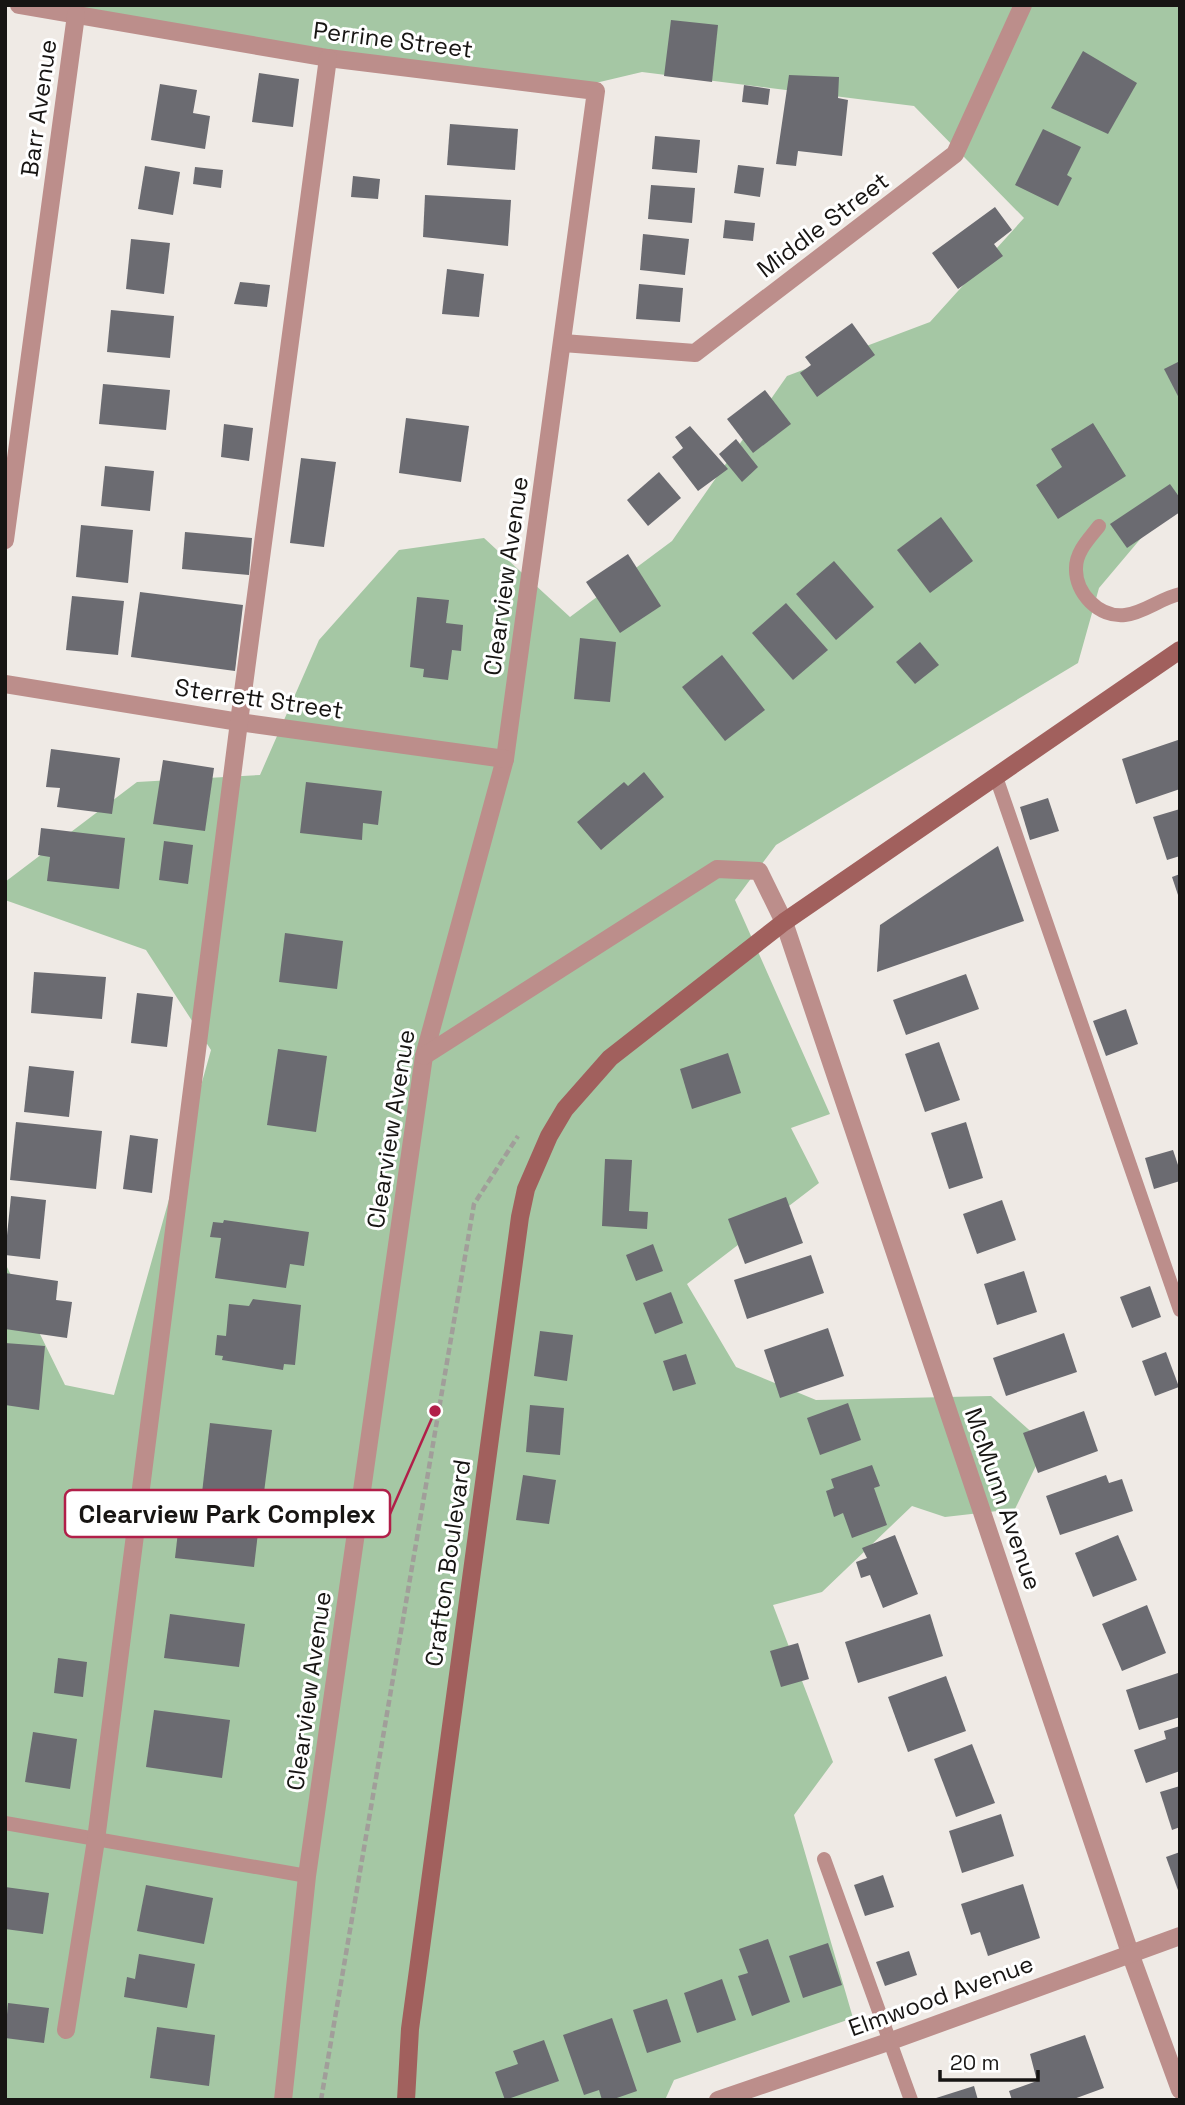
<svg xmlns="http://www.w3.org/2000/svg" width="1185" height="2105" font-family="'Space Grotesk',sans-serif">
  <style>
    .green { fill: #a5c7a4 }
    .building { fill: #6b6b71 }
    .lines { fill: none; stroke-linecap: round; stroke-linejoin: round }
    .path { stroke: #a19e9a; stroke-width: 4.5; stroke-dasharray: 7 3.5; stroke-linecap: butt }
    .service { stroke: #bc8e8b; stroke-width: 14 }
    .minor { stroke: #bc8e8b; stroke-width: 18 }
    .secondary { stroke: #a1605d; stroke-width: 18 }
    .labels { text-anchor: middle; stroke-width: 6; stroke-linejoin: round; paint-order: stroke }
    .street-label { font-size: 24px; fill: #171513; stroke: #fff }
    .leader { fill: none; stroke: #b11f49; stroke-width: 2.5 }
    .callout-dot { fill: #b11f49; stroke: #fff; stroke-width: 2.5 }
    .callout { fill: #fff; stroke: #b11f49; stroke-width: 2.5 }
    .callout-label { font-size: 26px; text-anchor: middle; font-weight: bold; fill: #171513 }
  </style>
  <rect width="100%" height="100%" fill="#efeae5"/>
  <path class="green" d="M5,5h1175v487l-81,96 -21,75 -302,182 -41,55 95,214 -39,14 28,55 -132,101 49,83 80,33 175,-4 55,49 -31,64 -70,8 -33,-11 -90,86 -49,13 60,157 -39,53 59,203 -179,62 -9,20h-660v-837l60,122 49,10 97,-345 -65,-100 -141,-50v-18l132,-100 123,-7 59,-135 80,-90 85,-12 86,79 102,-76 115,-165 143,-54 94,-104 -110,-112 -272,-34 -55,13z"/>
  <g class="building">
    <path d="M671,20l47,5 -6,57 -48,-6z"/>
    <path d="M1083,51l54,32 -29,51 -57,-26z"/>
    <path d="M259,73l40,6 -6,48 -41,-5z"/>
    <path d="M789,75l50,2 -1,21 10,2 -6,56 -44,-5 -2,15 -20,-2z"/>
    <path d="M160,84l37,6 -4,23 17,3 -5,33 -54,-9z"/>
    <path d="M744,85l26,4 -2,16 -26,-3z"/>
    <path d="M450,124l68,5 -3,41 -68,-5z"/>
    <path d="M1043,129l38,18 -14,28 5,3 -14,28 -43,-21z"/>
    <path d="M655,136l45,4 -3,33 -45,-4z"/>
    <path d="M738,165l26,3 -4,29 -26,-4z"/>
    <path d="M145,166l35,6 -7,43 -35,-6z"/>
    <path d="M195,167l28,3 -2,18 -28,-4z"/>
    <path d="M353,176l27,3 -2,20 -27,-2z"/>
    <path d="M651,185l44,3 -3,35 -44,-4z"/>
    <path d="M425,195l86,5 -3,46 -85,-9z"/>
    <path d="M995,207l17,23 -18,14 9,12 -45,33 -26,-36z"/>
    <path d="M725,220l30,3 -2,18 -30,-3z"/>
    <path d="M643,234l46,5 -4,36 -45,-5z"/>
    <path d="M131,239l39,4 -6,51 -38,-5z"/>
    <path d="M447,269l37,5 -5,43 -37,-3z"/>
    <path d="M240,282l30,3 -3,22 -33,-3z"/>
    <path d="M639,284l44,4 -3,34 -44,-3z"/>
    <path d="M111,310l63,6 -4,42 -63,-6z"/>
    <path d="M852,323l23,32 -58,42 -17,-24 11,-8 -6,-8z"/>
    <path d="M1180,361v39l-16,-31z"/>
    <path d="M103,384l67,6 -4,40 -67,-6z"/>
    <path d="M765,390l26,34 -38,29 -26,-34z"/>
    <path d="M406,418l63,8 -8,56 -62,-9z"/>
    <path d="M1093,423l33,53 -68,43 -22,-34 26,-18 -11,-18z"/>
    <path d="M224,424l29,4 -4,33 -28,-4z"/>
    <path d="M690,426l38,43 -30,22 -26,-34 11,-9 -8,-11z"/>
    <path d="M736,439l22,28 -16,15 -23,-28z"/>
    <path d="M301,458l35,4 -12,85 -34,-4z"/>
    <path d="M105,466l49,5 -4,40 -49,-5z"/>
    <path d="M659,472l22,26 -33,28 -21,-26z"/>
    <path d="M1170,484l10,14v14l-53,36 -17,-24z"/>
    <path d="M941,517l32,44 -43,32 -33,-43z"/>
    <path d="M81,525l52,5 -5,53 -52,-6z"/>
    <path d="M185,532l67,6 -3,37 -67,-6z"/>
    <path d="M628,554l33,52 -41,27 -34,-51z"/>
    <path d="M834,561l40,46 -38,33 -40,-46z"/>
    <path d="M140,592l103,13 -8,66 -104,-14z"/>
    <path d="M72,596l52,5 -6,54 -52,-5z"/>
    <path d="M417,597l32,3 -3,23 17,2 -2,26 -9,-1 -4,30 -25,-3 1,-8 -14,-2z"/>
    <path d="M786,603l42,47 -35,30 -41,-47z"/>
    <path d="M580,638l36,4 -6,60 -36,-3z"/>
    <path d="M920,642l19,23 -24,19 -19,-22z"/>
    <path d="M722,655l43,55 -40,31 -43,-54z"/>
    <path d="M1178,740l2,49 -44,15 -14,-45z"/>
    <path d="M51,749l69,9 -8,56 -55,-7 3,-19 -14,-1z"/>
    <path d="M163,760l51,8 -9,63 -52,-7z"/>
    <path d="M644,772l20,25 -63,53 -24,-28 47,-40 4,4z"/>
    <path d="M306,782l76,9 -4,34 -15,-2 -1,17 -62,-7z"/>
    <path d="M1048,798l11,33 -29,9 -10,-33z"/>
    <path d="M1180,809v47l-13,4 -14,-43z"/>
    <path d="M41,828l84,10 -6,51 -72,-8 3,-24 -12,-2z"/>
    <path d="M164,841l29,4 -5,39 -29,-4z"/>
    <path d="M998,846l26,75 -147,51 3,-47z"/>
    <path d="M1180,874v24h-1l-7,-21z"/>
    <path d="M285,933l58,8 -6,48 -58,-7z"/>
    <path d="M34,972l72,5 -4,42 -71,-6z"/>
    <path d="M966,974l13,35 -73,26 -13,-35z"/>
    <path d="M137,993l36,4 -6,50 -36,-4z"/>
    <path d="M1126,1009l12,35 -32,12 -13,-35z"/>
    <path d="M939,1042l21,58 -35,12 -20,-58z"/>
    <path d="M278,1049l49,7 -11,76 -49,-7z"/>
    <path d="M728,1053l13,40 -49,16 -12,-40z"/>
    <path d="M29,1066l45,5 -5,46 -45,-5z"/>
    <path d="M16,1122l86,9 -6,58 -86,-9z"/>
    <path d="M966,1122l17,56 -34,11 -18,-56z"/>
    <path d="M130,1135l28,4 -6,54 -29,-4z"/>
    <path d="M1173,1150l7,21v10l-26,8 -9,-31z"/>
    <path d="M605,1159l27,1 -3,51 19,1 -1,17 -45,-3z"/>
    <path d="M11,1196l35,4 -6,59 -35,-4z"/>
    <path d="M786,1197l17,46 -58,21 -17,-45z"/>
    <path d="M1002,1200l14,40 -39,14 -14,-40z"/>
    <path d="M224,1220l85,12 -5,34 -14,-2 -4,24 -71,-10 6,-40 -11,-1 3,-15 10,1z"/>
    <path d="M653,1244l10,27 -27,10 -10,-26z"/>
    <path d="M811,1255l13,38 -77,26 -13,-39z"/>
    <path d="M1024,1271l13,41 -40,13 -13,-41z"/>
    <path d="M5,1273l53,8 -2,19 16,2 -5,36 -62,-9z"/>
    <path d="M1150,1286l11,31 -29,11 -12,-31z"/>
    <path d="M671,1292l12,31 -28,11 -12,-31z"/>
    <path d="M253,1299l48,6 -6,60 -11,-1 -1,6 -61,-10 1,-4 -8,-1 2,-20 9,1 3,-32 20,2z"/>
    <path d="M828,1328l16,48 -64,22 -16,-48z"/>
    <path d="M540,1331l33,4 -6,46 -33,-5z"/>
    <path d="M1064,1333l13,39 -71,24 -13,-38z"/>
    <path d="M5,1343l40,3 -6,64 -34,-5z"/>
    <path d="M1166,1352l13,35 -24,9 -13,-35z"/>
    <path d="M686,1354l10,30 -23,7 -10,-30z"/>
    <path d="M848,1403l13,37 -41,15 -13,-37z"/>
    <path d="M530,1405l34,3 -4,47 -34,-3z"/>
    <path d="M1084,1411l14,40 -60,22 -15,-40z"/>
    <path d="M210,1423l62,7 -9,70 -61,-7z"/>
    <path d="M872,1465l8,21 -6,2 13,37 -35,13 -9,-25 -9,4 -8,-26 8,-3 -3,-9z"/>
    <path d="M523,1475l33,5 -7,44 -33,-4z"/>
    <path d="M1106,1475l3,8 13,-4 11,32 -73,24 -14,-39z"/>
    <path d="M180,1514l79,10 -5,43 -79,-9z"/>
    <path d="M895,1535l23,59 -35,14 -13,-33 -9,3 -5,-16 11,-4 -5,-10z"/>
    <path d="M1118,1535l19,45 -44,17 -18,-44z"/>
    <path d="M1147,1605l19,48 -44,18 -20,-47z"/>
    <path d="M170,1614l75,10 -6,43 -75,-9z"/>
    <path d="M930,1614l13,42 -85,27 -13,-41z"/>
    <path d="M798,1643l11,36 -28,8 -11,-36z"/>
    <path d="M58,1658l29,4 -4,35 -29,-4z"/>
    <path d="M1178,1673l2,44 -41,13 -13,-40z"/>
    <path d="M946,1676l20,55 -58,21 -20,-55z"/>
    <path d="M154,1710l76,10 -8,58 -76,-11z"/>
    <path d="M1180,1726v45l-34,12 -12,-33 32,-11 -2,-8z"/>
    <path d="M33,1732l44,7 -7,50 -45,-7z"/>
    <path d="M972,1744l23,59 -39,14 -22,-58z"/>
    <path d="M1180,1786v41l-8,3 -12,-38z"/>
    <path d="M1001,1814l13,42 -52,17 -13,-42z"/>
    <path d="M1180,1852v41h-1l-13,-36z"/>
    <path d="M883,1875l11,32 -29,9 -11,-31z"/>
    <path d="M1023,1884l17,54 -52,18 -8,-24 -9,3 -10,-31z"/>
    <path d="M146,1885l67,13 -9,46 -67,-13z"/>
    <path d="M5,1887l44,6 -6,41 -38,-5z"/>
    <path d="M768,1939l22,63 -38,14 -14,-40 10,-3 -9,-24z"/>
    <path d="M828,1943l14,42 -39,13 -14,-42z"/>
    <path d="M909,1951l8,24 -32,11 -9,-24z"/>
    <path d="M139,1954l56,10 -8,44 -63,-11 3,-20 8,2z"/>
    <path d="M722,1979l14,41 -39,13 -13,-40z"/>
    <path d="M667,1999l14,43 -34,11 -14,-43z"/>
    <path d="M8,2003l41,5 -5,35 -39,-5z"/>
    <path d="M612,2018l25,73 -26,9h-9l-3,-10 -15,5 -21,-60z"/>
    <path d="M157,2027l58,8 -6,51 -59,-8z"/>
    <path d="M1085,2035l19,53 -33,12h-59l-3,-9 28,-10 -7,-27z"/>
    <path d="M544,2040l15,41 -54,19 -10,-28 23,-8 -5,-13z"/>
    <path d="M974,2086l4,14h-44l-1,-1z"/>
  </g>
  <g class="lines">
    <path class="path" d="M321,2100l153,-896 44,-68"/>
    <g class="service">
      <path d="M1099,526c-9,12 -23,25 -23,42 -1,25 23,50 49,47 19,-2 36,-17 55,-21"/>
      <path d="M996,777l184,533"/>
      <path d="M5,1823l302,53"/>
      <path d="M824,1859l87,241"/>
    </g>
    <g class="minor">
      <path d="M19,5l309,53 268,33 -91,668 -81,297 -117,820 -24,224"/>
      <path d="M563,343l132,10 260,-199 68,-149"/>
      <path d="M5,540l71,-525"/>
      <path d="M5,684l234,38 266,37"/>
      <path d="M424,1056l293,-187 42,2 25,51 346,1031 50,137"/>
      <path d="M66,2030l30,-190 143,-1118 89,-664"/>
      <path d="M718,2100l173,-59 289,-105"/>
    </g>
    <path class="secondary" d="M406,2100l4,-71 110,-812 6,-28 23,-53 16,-27 45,-51 174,-136 396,-272"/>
  </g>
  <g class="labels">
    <g class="street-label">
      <text transform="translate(393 40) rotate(7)" y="8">Perrine Street</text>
      <text transform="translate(39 108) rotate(-82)" y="8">Barr Avenue</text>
      <text transform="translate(823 225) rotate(-37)" y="8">Middle Street</text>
      <text transform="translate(506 576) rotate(-82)" y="8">Clearview Avenue</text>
      <text transform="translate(259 699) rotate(8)" y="8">Sterrett Street</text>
      <text transform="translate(391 1129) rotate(-81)" y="8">Clearview Avenue</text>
      <text transform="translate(1003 1499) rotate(71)" y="8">McMunn Avenue</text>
      <text transform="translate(448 1563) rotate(-82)" y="8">Crafton Boulevard</text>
      <text transform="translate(309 1691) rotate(-82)" y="8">Clearview Avenue</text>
      <text transform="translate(941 1996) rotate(-20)" y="8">Elmwood Avenue</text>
    </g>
  </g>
  <path class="leader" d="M435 1411L390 1514"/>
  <circle class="callout-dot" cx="435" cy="1411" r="7"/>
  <rect class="callout" x="65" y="1490" width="325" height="47" rx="7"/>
  <g class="callout-label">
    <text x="227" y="1523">Clearview Park Complex</text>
  </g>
  <rect width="1185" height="2105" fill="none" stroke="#171513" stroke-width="14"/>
  <path d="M940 2070v10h98v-10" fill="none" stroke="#171513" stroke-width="3.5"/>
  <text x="950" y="2070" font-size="21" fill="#171513" stroke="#ffffff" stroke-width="5" paint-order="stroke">20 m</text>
</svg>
